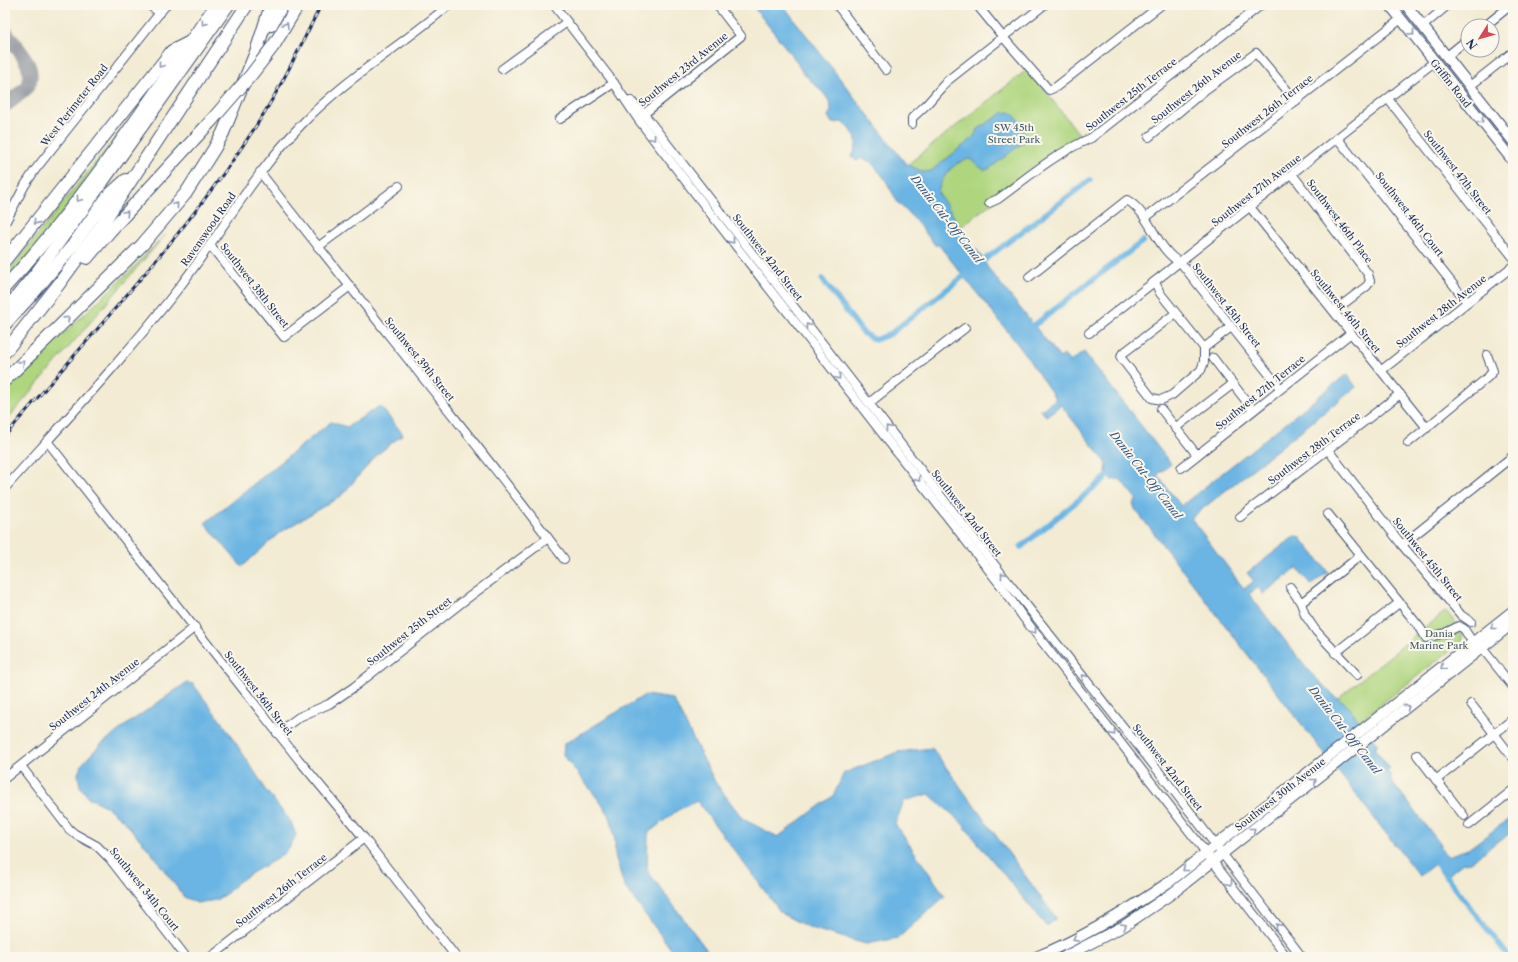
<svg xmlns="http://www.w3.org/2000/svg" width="1518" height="962" font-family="'Libre Caslon Text',serif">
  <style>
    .green { fill: #afd57e; stroke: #65826e }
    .water { fill: #6bb5e3; stroke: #4372a0 }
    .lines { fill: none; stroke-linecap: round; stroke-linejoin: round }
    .canal { stroke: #6bb5e3; stroke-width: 5.5 }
    .taxiway { stroke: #878d98; stroke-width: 15 }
    .minor-casing { stroke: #3b4b70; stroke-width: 10 }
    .major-casing { stroke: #3b4b70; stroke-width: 12 }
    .highway-casing { stroke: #3b4b70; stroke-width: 14 }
    .minor { stroke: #fff; stroke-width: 8 }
    .major { stroke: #fff; stroke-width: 10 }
    .highway { stroke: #fff; stroke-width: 12 }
    .rail-casing { stroke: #1b2f5e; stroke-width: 3 }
    .rail { stroke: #fbf7ec; stroke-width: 1.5; stroke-dasharray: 4.5; stroke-linecap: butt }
    .highway-bridge-casing { stroke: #3b4b70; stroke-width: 14; stroke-linecap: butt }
    .highway-bridge { stroke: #fff; stroke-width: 12 }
    .oneway { stroke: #8d97ae }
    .labels { text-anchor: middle; stroke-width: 4; stroke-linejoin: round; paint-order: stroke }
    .street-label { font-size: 10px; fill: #1b2f5e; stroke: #fbf7ec }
    .park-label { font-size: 10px; fill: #405866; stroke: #fbf7ec }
    .water-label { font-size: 11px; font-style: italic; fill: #335786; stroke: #fbf7ec }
  </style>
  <rect width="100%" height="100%" fill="#fbf7ec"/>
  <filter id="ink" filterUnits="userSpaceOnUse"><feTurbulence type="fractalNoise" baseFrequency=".025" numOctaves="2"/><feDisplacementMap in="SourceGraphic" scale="8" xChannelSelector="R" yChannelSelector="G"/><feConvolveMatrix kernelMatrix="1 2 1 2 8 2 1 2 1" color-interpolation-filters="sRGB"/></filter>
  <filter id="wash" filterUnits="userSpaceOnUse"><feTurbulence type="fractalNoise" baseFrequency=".012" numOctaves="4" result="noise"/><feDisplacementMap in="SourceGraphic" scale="16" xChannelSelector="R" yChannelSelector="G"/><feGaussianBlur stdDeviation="0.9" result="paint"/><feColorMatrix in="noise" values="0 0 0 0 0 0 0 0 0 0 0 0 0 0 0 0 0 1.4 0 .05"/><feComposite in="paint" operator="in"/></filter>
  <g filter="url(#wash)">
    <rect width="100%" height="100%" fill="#f3ebd3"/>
    <g class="green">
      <path d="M1028,69l51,65 -122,96 -50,-65z"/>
      <path d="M124,127l-25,41 -94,117v-10z"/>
      <path d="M165,235l-160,187v-33l123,-116z"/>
      <path d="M1446,611l17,21 -2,10 -113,88 -19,-25z"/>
    </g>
    <g class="water">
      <path d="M752,5h31l123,159 18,8 7,-1 42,-33 5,-9 25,-16 7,-1c11,7 14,17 15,29l-36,28 -5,1 -14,-11c-15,1 -30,19 -32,34l15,22 5,10 10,12v4l6,8 3,1 11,18 72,90 4,-3 6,7 14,-10 87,112 -14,11 24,31 166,-132 9,13 -165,131 53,71 10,-8 -7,-8 48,-37 5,1 28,35 -17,13 -14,-17 -34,26 -5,-7 -9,7 58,75 28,28 9,5 34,42 -4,4 16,21 -3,2 5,7 -2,1 51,66 -2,1 8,10 21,-7 45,-33v15l-43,31 -7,1 -17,13 -10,-13 -17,13 -284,-367 -2,-6 4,-3 -17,-21 -8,1 -6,-8 1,-8 -46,-59 -15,11 -5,-6 15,-11 -37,-53 -81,-102 -2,2 -22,-27 -16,-16 -13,-24 -14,-17 -9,-4 -6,3 -4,-4c9,-18 3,-22 -9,-35l-11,1 -4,-7c1,-2 3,-4 3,-6 2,-16 -30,-32 -34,-48z"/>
      <path d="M380,406l23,28 -26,21 -36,41 -62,37 -37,34 -37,-44 126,-101 16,5z"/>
      <path d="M186,683l7,1 33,44 36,55 2,5 27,34 5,13 -7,13 -9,9 -30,17 -13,9 -10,10 -11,7 -19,3 -13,-6 -34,-46 -26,-30 -17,-14 -19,-10 -8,-11 -2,-12 4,-10 17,-18 31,-24z"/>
      <path d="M645,695l28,4 42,83 28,37 35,18 55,-41 11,-23 54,-21 34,-4 124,170 -9,9 -87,-106 -31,-27 -25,7 -9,23 50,72 -47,42 -32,6 -56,-16 -28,-14 -85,-113 -19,9 -30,23 -1,37 65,87h-35l-53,-71 -9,-31v-14l-4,-22 -10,-16 -38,-48 1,-11z"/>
    </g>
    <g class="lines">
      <g class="canal">
        <path d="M979,264l111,-84"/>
        <path d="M822,279l41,54 12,7 15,-6 79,-62"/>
        <path d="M1028,330l115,-89"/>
        <path d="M1021,547l93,-76"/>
        <path d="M1432,858l77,99"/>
      </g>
      <path class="taxiway" d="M5,32c11,15 36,38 20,57 -6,6 -13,11 -20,16"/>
    </g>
  </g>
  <g filter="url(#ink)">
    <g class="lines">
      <defs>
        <g id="minor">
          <path d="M149,5l11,8"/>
          <path d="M554,5l60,78 24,36 73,95 291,373 21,30 264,340"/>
          <path d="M837,5l49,65"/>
          <path d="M977,5l26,32 46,53 7,-3 105,-82"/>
          <path d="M1423,26l25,-21"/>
          <path d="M1485,26l26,-21"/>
          <path d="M1447,56l21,-17"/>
          <path d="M502,69l65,-47"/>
          <path d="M1470,86l43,-34"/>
          <path d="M1388,99l125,158"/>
          <path d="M631,101l13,13 360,463 163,205 135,175"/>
          <path d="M640,117l101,-81 -24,-31"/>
          <path d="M560,119l54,-36"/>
          <path d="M912,124v-6l15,-14 20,-23 97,-76"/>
          <path d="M1149,137l56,-47 51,-37 40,48"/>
          <path d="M1338,139l129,163"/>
          <path d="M260,172c100,130 206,256 304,387"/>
          <path d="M1292,174l76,100 2,7 -3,5 -33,25"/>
          <path d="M989,203l9,-4c30,-22 58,-46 93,-61l170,-133"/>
          <path d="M1250,207l177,221"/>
          <path d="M1145,218l256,-199"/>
          <path d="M5,223l20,-38 10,-15 131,-165"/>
          <path d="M210,245l74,92 66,-51"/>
          <path d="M318,247l81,-61"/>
          <path d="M1029,277l98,-77c24,14 29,50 54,63l99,125"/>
          <path d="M1155,282l5,11 44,55v14l-3,8 -29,25 -11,5 -9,-2 -31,-40 1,-4 54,-41"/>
          <path d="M1089,333l345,-271"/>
          <path d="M1204,348l27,-21"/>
          <path d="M1213,358l40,52"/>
          <path d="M1382,370l131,-104"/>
          <path d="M869,403l96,-75"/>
          <path d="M1161,409l36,46"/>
          <path d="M1175,428l58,-44"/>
          <path d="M47,441l252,319 65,78 92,119"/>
          <path d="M1408,443l80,-66 5,-6 -6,-16"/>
          <path d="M1328,450l74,95 59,70 10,7"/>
          <path d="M1181,468l170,-135"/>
          <path d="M5,488c60,-67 121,-132 176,-203 41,-54 74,-113 121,-161 44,-46 99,-78 147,-119"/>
          <path d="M1328,514l93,115 5,9 19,-5 14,-7 5,3 9,14 9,5 31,39"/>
          <path d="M1240,517l160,-123"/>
          <path d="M1402,545l111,-89"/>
          <path d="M1290,587l11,16 4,12 11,16 41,44"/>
          <path d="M1301,603l60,-48"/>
          <path d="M1335,653l64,-50"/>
          <path d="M1471,704l42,54"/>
          <path d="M277,733l22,-16 30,-13 25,-17 107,-84 87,-65"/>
          <path d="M1417,755l47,61"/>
          <path d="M21,766l48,63 6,5 22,12 13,13 76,98"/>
          <path d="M5,778l190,-151"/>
          <path d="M1436,780l77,-61"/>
          <path d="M1469,825l44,-35"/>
          <path d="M211,957l153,-119"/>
        </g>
        <g id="major">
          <path d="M1390,5l123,156"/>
          <path d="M1406,5l107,136"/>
          <path d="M1036,957c47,-19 91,-46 133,-75l344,-271"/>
          <path d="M1064,957l60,-31 50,-34 339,-269"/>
        </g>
        <g id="highway">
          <path d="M271,25l11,-20"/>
          <path d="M274,45l24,-40"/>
          <path d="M87,258l23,-27 101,-110"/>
          <path d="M5,260l167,-209 16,-8"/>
          <path d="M5,287c79,-86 144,-186 211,-282"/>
          <path d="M5,311l32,-39 46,-63 145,-204"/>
          <path d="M5,324l30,-33 38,-46 35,-49 18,-16"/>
          <path d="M5,352l54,-68 40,-55 148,-224"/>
          <path d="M5,380l137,-135 44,-52 28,-44 9,-16 33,-81 15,-47"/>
        </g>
      </defs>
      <use href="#minor" class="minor-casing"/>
      <use href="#major" class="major-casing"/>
      <use href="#highway" class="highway-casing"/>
      <use href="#minor" class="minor"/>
      <use href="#major" class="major"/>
      <use href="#highway" class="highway"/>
      <defs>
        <path id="rail" d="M5,436c83,-99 174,-193 245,-301 28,-41 49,-86 71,-130"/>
      </defs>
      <use href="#rail" class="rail-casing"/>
      <use href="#rail" class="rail"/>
      <defs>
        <path id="highway-bridge" d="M211,121l40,-46 23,-30"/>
      </defs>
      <use href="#highway-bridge" class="highway-bridge-casing"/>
      <use href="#highway-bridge" class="highway-bridge"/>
    </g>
    <defs><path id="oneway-chevron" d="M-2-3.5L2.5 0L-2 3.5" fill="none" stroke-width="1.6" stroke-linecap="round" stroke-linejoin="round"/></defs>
    <g class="oneway">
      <use href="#oneway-chevron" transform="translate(204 23) rotate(125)"/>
      <use href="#oneway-chevron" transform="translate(286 25) rotate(-59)"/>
      <use href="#oneway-chevron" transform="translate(1412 33) rotate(52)"/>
      <use href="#oneway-chevron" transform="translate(161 65) rotate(128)"/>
      <use href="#oneway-chevron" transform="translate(1481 121) rotate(51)"/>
      <use href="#oneway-chevron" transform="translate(653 138) rotate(53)"/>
      <use href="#oneway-chevron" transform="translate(79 199) rotate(128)"/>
      <use href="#oneway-chevron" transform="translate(176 205) rotate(-51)"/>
      <use href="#oneway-chevron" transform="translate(126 213) rotate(-47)"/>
      <use href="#oneway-chevron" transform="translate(36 222) rotate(129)"/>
      <use href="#oneway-chevron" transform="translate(732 241) rotate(51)"/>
      <use href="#oneway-chevron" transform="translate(67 319) rotate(-44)"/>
      <use href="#oneway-chevron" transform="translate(808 326) rotate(-128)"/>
      <use href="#oneway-chevron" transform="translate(22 363) rotate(-44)"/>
      <use href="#oneway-chevron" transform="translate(838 377) rotate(52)"/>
      <use href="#oneway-chevron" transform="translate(888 428) rotate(-128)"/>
      <use href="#oneway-chevron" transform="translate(918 479) rotate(52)"/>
      <use href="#oneway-chevron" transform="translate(1003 575) rotate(-128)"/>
      <use href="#oneway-chevron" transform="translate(1493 627) rotate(142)"/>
      <use href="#oneway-chevron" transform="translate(1034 631) rotate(52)"/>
      <use href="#oneway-chevron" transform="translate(1443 667) rotate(142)"/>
      <use href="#oneway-chevron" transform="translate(1084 677) rotate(-129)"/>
      <use href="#oneway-chevron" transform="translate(1407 707) rotate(-38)"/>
      <use href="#oneway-chevron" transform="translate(1113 733) rotate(52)"/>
      <use href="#oneway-chevron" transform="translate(1314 781) rotate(-39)"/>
      <use href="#oneway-chevron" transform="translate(1253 830) rotate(-38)"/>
      <use href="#oneway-chevron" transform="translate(1185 869) rotate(142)"/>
      <use href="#oneway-chevron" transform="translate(1230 883) rotate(52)"/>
      <use href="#oneway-chevron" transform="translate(1124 926) rotate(-31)"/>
      <use href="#oneway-chevron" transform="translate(1278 926) rotate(-128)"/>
      <use href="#oneway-chevron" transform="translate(1075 939) rotate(153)"/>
    </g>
  </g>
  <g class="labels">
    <g class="street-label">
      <text transform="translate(683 69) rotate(-39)" y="4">Southwest 23rd Avenue</text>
      <text transform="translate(1451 83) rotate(52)" y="4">Griffin Road</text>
      <text transform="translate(1196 87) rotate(-38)" y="4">Southwest 26th Avenue</text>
      <text transform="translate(1131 94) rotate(-38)" y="4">Southwest 25th Terrace</text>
      <text transform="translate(74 105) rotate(-52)" y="4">West Perimeter Road</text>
      <text transform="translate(1267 111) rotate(-38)" y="4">Southwest 26th Terrace</text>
      <text transform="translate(1458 172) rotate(52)" y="4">Southwest 47th Street</text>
      <text transform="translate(1256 190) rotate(-38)" y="4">Southwest 27th Avenue</text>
      <text transform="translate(1410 214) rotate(52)" y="4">Southwest 46th Court</text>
      <text transform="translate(1340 221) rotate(53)" y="4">Southwest 46th Place</text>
      <text transform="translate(208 229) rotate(-55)" y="4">Ravenswood Road</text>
      <text transform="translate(768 257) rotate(52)" y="4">Southwest 42nd Street</text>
      <text transform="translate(255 285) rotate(52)" y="4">Southwest 38th Street</text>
      <text transform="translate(1227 305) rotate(52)" y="4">Southwest 45th Street</text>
      <text transform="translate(1346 311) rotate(51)" y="4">Southwest 46th Street</text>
      <text transform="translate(1441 311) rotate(-38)" y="4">Southwest 28th Avenue</text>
      <text transform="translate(420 359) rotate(51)" y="4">Southwest 39th Street</text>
      <text transform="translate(1260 392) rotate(-39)" y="4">Southwest 27th Terrace</text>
      <text transform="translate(1314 448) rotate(-37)" y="4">Southwest 28th Terrace</text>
      <text transform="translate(967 513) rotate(52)" y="4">Southwest 42nd Street</text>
      <text transform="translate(1428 559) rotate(51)" y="4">Southwest 45th Street</text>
      <text transform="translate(409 631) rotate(-38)" y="4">Southwest 25th Street</text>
      <text transform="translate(259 693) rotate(52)" y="4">Southwest 36th Street</text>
      <text transform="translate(94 694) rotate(-38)" y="4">Southwest 24th Avenue</text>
      <text transform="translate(1168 767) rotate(52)" y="4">Southwest 42nd Street</text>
      <text transform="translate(1280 794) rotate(-38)" y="4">Southwest 30th Avenue</text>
      <text transform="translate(145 889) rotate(51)" y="4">Southwest 34th Court</text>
      <text transform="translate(281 890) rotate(-38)" y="4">Southwest 26th Terrace</text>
    </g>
    <g class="park-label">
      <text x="1014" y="131">SW 45th<tspan x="1014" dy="12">Street Park</tspan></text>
      <text x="1439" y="637">Dania<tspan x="1439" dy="12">Marine Park</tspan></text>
    </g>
    <g class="water-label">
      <text transform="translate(947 219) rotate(52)" y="4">Dania Cut-Off Canal</text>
      <text transform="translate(1146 475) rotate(52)" y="4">Dania Cut-Off Canal</text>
      <text transform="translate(1345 730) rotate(52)" y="4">Dania Cut-Off Canal</text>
    </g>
  </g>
  <rect width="1518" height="962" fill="none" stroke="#fbf7ec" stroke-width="20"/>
  <g transform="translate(1480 38) rotate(233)"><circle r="19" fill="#fbf7ec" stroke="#a1a7b3"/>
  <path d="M0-3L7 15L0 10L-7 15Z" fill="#d1495b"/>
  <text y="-6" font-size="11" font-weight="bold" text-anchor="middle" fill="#1b2f5e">N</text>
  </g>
</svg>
